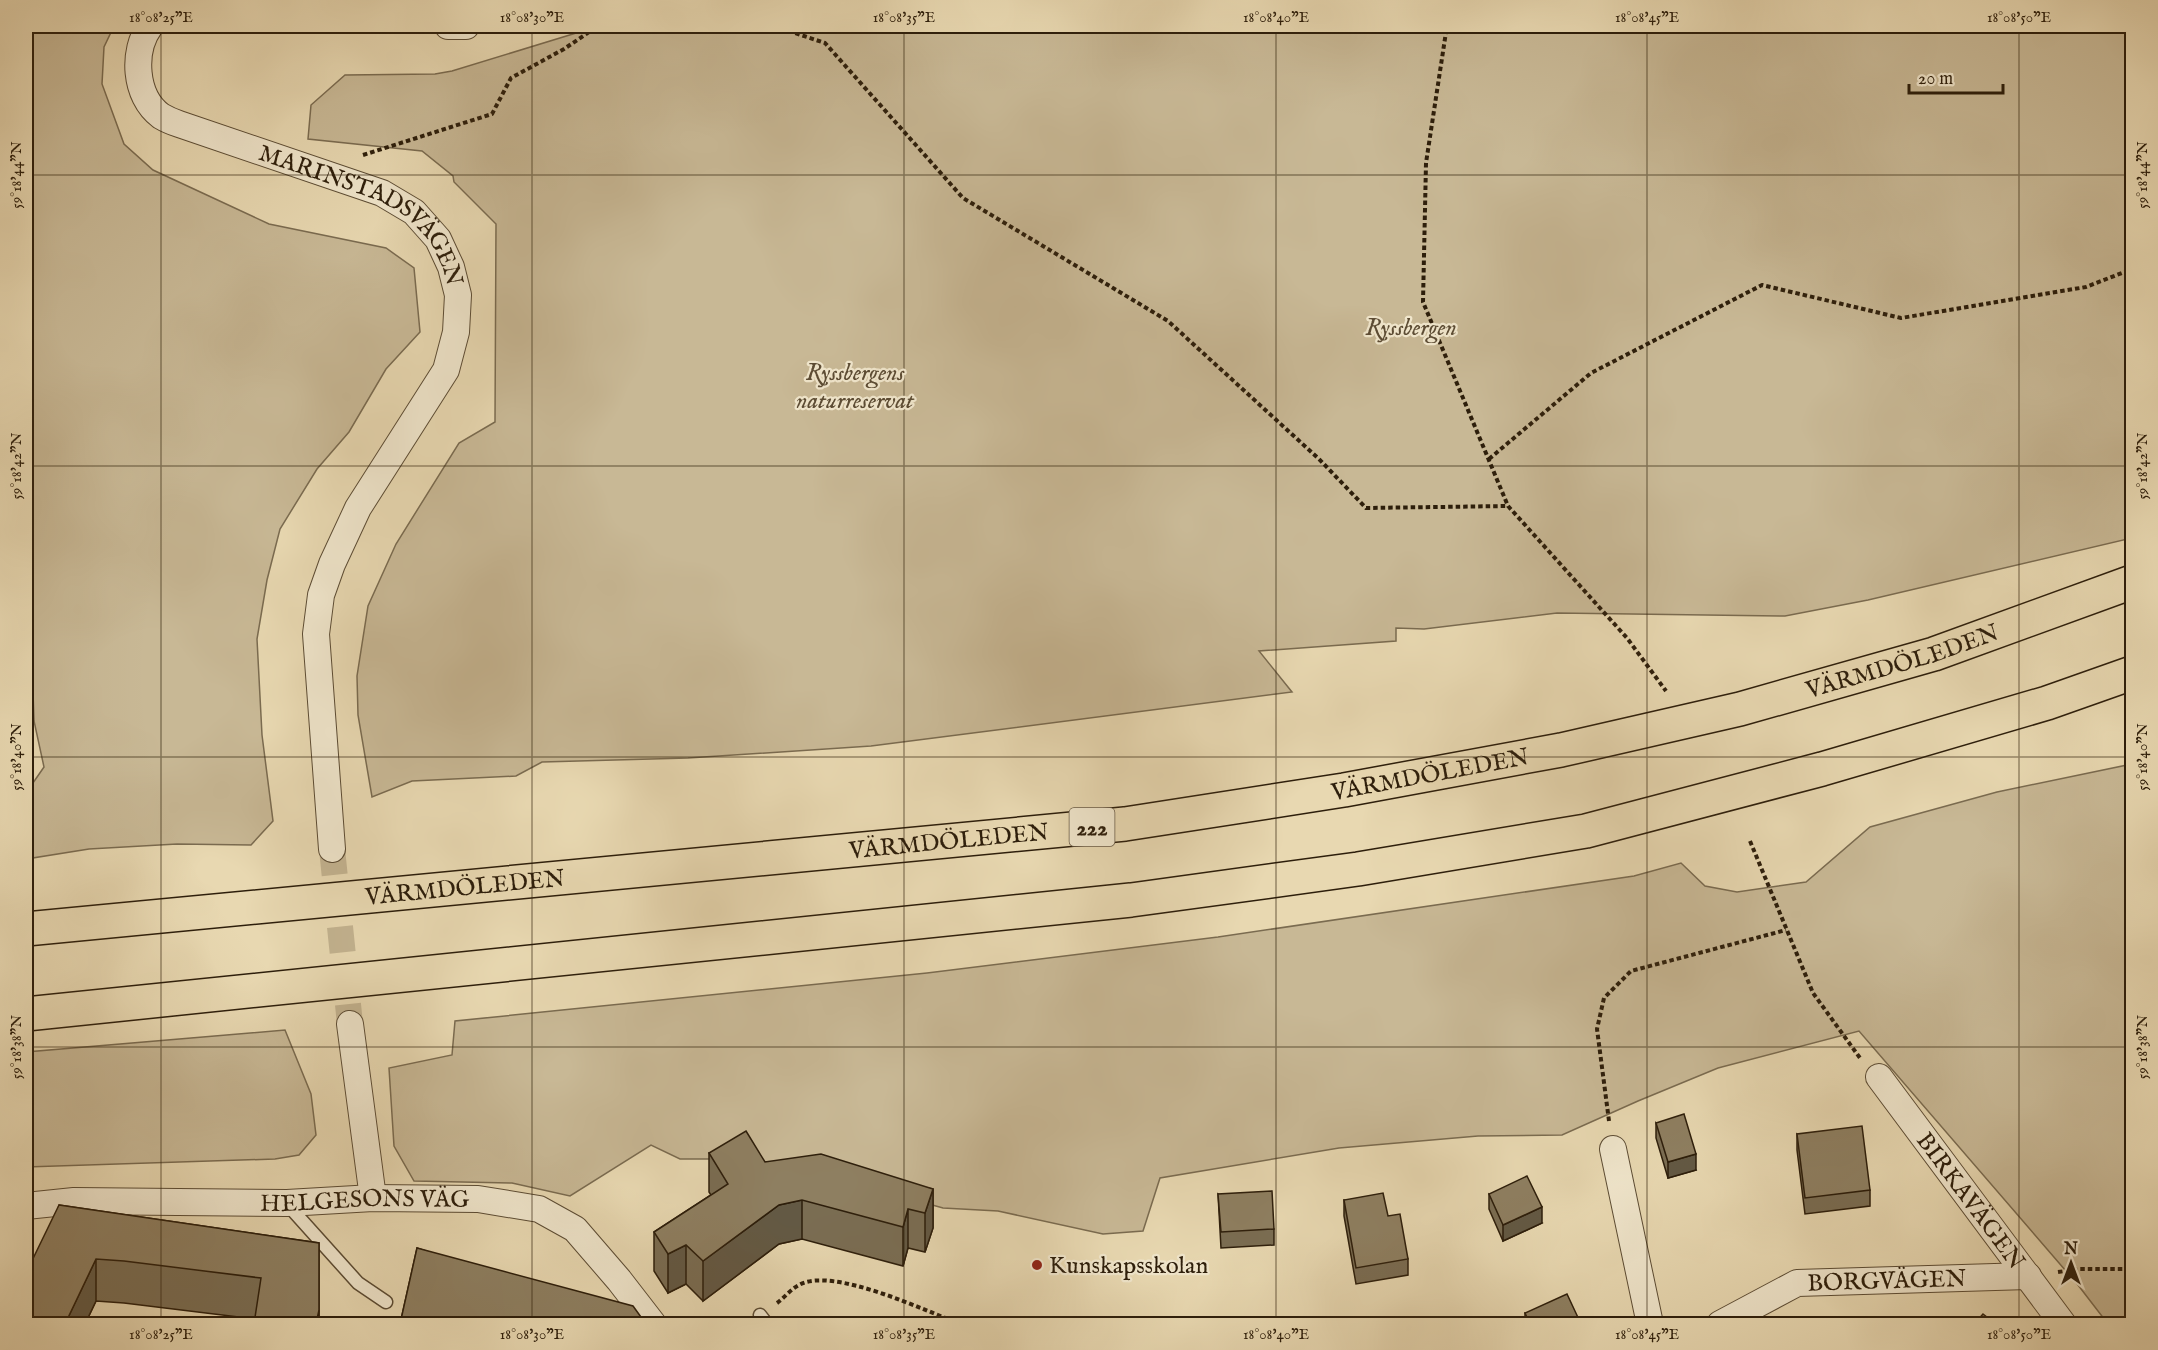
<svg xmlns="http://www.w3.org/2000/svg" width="2158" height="1350" font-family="'IM FELL English',serif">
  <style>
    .green { fill: #c8b895; stroke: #7a6b50; stroke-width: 1.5 }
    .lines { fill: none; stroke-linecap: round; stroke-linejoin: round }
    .minor-tunnel { stroke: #c3b390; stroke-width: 26; stroke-dasharray: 26 13; stroke-linecap: butt }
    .service-casing { stroke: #5c4c34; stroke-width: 15 }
    .minor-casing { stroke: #5c4c34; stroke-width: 28 }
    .motorway-casing { stroke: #2d1e0b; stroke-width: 36 }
    .path { stroke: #2d1e0b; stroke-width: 4; stroke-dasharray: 4.5 3; stroke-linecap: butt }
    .service { stroke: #f0e6cc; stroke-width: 12 }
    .minor { stroke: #f0e6cc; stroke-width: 26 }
    .motorway { stroke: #e8d8b1; stroke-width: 33 }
    .wall { fill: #7a6d53; stroke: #2d1e0b; stroke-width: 1.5 }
    .shaded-wall { fill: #635944; stroke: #2d1e0b; stroke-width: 1.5 }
    .building { fill: #8e7f61; stroke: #2d1e0b; stroke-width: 1.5 }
    .ticks { fill: none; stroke: #2d1e0b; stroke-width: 1.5; stroke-opacity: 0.45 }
    .poi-dot { fill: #8f2418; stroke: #f0e6cc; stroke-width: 2 }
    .labels { text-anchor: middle; stroke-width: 4.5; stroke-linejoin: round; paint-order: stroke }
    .shield { fill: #f0e6cc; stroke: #685a45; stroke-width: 1.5 }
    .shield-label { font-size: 22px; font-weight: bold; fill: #2d1e0b }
    .street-label { font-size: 24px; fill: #2d1e0b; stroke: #f0e6cc }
    .park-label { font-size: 24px; font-style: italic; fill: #5c4c34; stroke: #f0e6cc }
    .poi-label { font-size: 24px; fill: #2d1e0b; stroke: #f0e6cc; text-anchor: start }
    .neatline { fill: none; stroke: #2d1e0b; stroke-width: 2 }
    .ticks-label { font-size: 15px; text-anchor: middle; fill: #2d1e0b }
  </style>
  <rect width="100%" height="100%" fill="#e8d8b1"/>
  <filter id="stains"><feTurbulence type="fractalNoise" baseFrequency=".00333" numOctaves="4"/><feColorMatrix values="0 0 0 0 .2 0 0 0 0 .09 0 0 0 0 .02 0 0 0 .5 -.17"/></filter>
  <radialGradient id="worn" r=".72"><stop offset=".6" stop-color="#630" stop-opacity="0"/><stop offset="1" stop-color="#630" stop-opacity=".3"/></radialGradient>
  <g class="green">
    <path d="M26,26h88l-10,21 -2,37 22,60 29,26 116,54 117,24 28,20 6,64 -34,37 -37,63 -32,37 -37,60 -13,51 -10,59 5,96 11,86 -22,24 -74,-1 -88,5 -63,10v-66l18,-26 -10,-46 -1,-29h-7z"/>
    <path d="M599,26h1533v512l-264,62 -83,16 -228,-3 -133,16 -28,-1v13l-137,10 33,41 -421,54 -183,12 -146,4 -26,14 -104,5 -40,16 -14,-82 -1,-39 11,-70 28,-62 63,-101 36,-21 1,-198 -42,-42 -1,-6 -31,-25 -114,-12 3,-34 34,-30 90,-1 17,-3z"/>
    <path d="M2132,764v560h-24l-30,-39 -219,-254 -141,37 -80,33 -76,34 -84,1 -139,12 -179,30 -17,53 -40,3 -105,-23 -55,-3 -122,-34 -110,-15h-31l-29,-14 -81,51 -58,-13 -98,-2 -20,-35 -5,-78 63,-13 3,-34 472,-48 291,-36 416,-61 47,-13 24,23 32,6 69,-10 64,-55 127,-35z"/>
    <path d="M285,1030l26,64 5,41 -17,20 -24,4 -249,8v-115z"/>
  </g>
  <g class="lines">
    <path class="minor-tunnel" d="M332,849l18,175"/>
    <defs>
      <g id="service">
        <path d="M287,1204l71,79 28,19"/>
        <path d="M760,1315l7,9"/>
      </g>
      <g id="minor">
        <path id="s1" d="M150,26c-18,25 -16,70 11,90 5,3 12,6 18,8l203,69 32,19 24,27 13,28 7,28 -2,37 -10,38 -88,138 -26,56 -11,31 -5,39 16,215"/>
        <path d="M448,26h18"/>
        <path d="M350,1024l23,174"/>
        <path id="s2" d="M1879,1077l184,247"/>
        <path d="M1613,1149l37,175"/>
        <path id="s3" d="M26,1206l48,-5 213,2 86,-5 105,1 61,10 36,20 44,51 34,44"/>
        <path id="s4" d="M1720,1324l77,-41 231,-7"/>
      </g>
      <g id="motorway">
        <path id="s5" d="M26,929l1099,-105 219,-34 217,-40 179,-41 194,-55 198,-72"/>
        <path d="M26,1014l1105,-114 227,-31 228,-38 236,-62 225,-66 85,-30"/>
      </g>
    </defs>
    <use href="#service" class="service-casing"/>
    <use href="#minor" class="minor-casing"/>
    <use href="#motorway" class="motorway-casing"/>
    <g class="path">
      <path d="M774,26l51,17 138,155 205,123 151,138 47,49 142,-2"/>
      <path d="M1454,26l-8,6 -20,131 -3,139 85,204 119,132 39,53"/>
      <path d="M363,155l129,-41 19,-36 53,-29 34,-23"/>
      <path d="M1489,459l102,-86 171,-88 139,33 185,-31 46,-18"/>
      <path d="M1750,841l63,152 47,65"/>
      <path d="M1609,1121l-12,-92 7,-31 27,-27 155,-41"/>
      <path d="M2058,1272l21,-3h53"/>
      <path d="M777,1303c7,-5 14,-14 22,-18 33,-19 127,26 161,39"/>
      <path d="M97,1324h3"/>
    </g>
    <use href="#service" class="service"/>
    <use href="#minor" class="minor"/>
    <use href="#motorway" class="motorway"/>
  </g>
  <g class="wall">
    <path d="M1656,1123l40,47 -28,8 -12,-40z"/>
    <path d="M1797,1134l73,56v16l-65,8 -8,-64z"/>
    <path d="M709,1153l224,36v39l-8,24 -17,-4 -5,18 -101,-27 -23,5 -76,57 -17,-17 -18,9 -14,-22v-39l57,-37 -2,-3z"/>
    <path d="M1218,1194l56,35v16l-53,3z"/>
    <path d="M1489,1194l53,29 -39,18 -14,-32z"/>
    <path d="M1344,1200l44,16 20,43v16l-52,9 -12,-68z"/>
    <path d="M59,1205l260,38v81l-64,-5 -131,-16 -28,-2 -11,23h-59z"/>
    <path d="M417,1248l229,76h-246z"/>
    <path d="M1525,1313l56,11h-56z"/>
  </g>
  <g class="shaded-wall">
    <path d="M1696,1154v16l-28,8v-16z"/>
    <path d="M933,1189v39l-8,24v-39z"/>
    <path d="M802,1200v39l-23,5 -76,57v-40l76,-56z"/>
    <path d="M1542,1207v16l-39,18v-16z"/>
    <path d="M908,1209v39l-5,18v-39z"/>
    <path d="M686,1245v39l-18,9v-39z"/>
    <path d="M96,1259v42l-11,23h-20z"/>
    <path d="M319,1310v14h-3z"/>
  </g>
  <g class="building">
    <path d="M1684,1114l12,40 -28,8 -12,-39z"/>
    <path d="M1862,1126l8,64 -65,8 -8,-64z"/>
    <path d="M746,1131l19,31 56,-8 112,35 -8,24 -17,-4 -5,18 -101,-27 -23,5 -76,56 -17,-16 -18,9 -14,-22 74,-48 -19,-31z"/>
    <path d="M1527,1176l15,31 -39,18 -14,-31z"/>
    <path d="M1272,1191l2,38 -53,3 -3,-38z"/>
    <path d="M1383,1193l5,23 12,-2 8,45 -52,9 -12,-68z"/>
    <path d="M59,1205l260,38v67l-3,14h-62l7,-46 -137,-17 -28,-2 -31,65h-39v-51z"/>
    <path d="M417,1248l216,58 13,18h-173l-12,-3 -1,3h-60z"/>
    <path d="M1567,1294l14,30h-51l-5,-11z"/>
    <path d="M1983,1314l13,10h-22z"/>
  </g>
  <path class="ticks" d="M161,26v1298M532,26v1298M904,26v1298M1276,26v1298M1647,26v1298M2019,26v1298M26,175h2106M26,466h2106M26,757h2106M26,1047h2106"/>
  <circle class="poi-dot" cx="1037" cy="1265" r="6"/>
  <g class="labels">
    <rect class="shield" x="1069.5" y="808" width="45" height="38" rx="4.5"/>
    <g class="shield-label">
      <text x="1092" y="835">222</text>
    </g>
    <g class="street-label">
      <text dy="8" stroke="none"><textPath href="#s1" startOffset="330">MARINSTADSVÄGEN</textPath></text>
      <text dy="8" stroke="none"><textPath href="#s5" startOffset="1899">VÄRMDÖLEDEN</textPath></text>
      <text dy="8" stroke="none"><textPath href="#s5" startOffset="1413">VÄRMDÖLEDEN</textPath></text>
      <text dy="8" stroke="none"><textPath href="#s5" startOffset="927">VÄRMDÖLEDEN</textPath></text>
      <text dy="8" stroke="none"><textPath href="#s5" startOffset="441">VÄRMDÖLEDEN</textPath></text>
      <text dy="8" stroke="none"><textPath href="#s2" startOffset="154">BIRKAVÄGEN</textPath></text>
      <text dy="8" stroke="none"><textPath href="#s3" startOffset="339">HELGESONS VÄG</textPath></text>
      <text dy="8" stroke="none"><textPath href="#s4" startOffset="177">BORGVÄGEN</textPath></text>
    </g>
    <g class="park-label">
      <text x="1411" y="335">Ryssbergen</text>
      <text x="855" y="380">Ryssbergens<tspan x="855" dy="28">naturreservat</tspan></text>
    </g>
    <g class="poi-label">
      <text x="1049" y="1273">Kunskapsskolan</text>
    </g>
  </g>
  <rect width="2158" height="1350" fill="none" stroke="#e8d8b1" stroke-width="66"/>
  <g transform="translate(2071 1263)" stroke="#f0e6cc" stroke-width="4.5" paint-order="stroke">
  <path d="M0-4.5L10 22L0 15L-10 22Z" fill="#2d1e0b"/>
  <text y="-9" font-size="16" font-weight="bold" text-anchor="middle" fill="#2d1e0b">N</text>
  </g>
  <path d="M1909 84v9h94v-9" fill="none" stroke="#2d1e0b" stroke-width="3"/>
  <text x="1918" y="84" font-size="18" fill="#2d1e0b" stroke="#f0e6cc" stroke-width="4.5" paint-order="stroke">20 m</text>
  <rect x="33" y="33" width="2092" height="1284" class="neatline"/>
  <g class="ticks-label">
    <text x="161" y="22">18°08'25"E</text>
    <text x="532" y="22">18°08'30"E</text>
    <text x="904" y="22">18°08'35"E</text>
    <text x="1276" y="22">18°08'40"E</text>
    <text x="1647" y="22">18°08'45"E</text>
    <text x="2019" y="22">18°08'50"E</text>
    <text transform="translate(16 175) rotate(-90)" y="5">59°18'44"N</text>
    <text transform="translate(2142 175) rotate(-90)" y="5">59°18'44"N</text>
    <text transform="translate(16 466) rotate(-90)" y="5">59°18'42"N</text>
    <text transform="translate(2142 466) rotate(-90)" y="5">59°18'42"N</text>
    <text transform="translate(16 757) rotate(-90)" y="5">59°18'40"N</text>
    <text transform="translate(2142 757) rotate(-90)" y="5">59°18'40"N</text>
    <text transform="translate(16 1047) rotate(-90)" y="5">59°18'38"N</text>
    <text transform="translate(2142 1047) rotate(-90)" y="5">59°18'38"N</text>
    <text x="161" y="1339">18°08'25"E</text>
    <text x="532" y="1339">18°08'30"E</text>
    <text x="904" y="1339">18°08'35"E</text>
    <text x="1276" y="1339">18°08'40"E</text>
    <text x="1647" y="1339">18°08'45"E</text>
    <text x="2019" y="1339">18°08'50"E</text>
  </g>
  <rect width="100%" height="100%" filter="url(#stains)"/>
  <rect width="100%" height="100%" fill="url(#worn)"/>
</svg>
